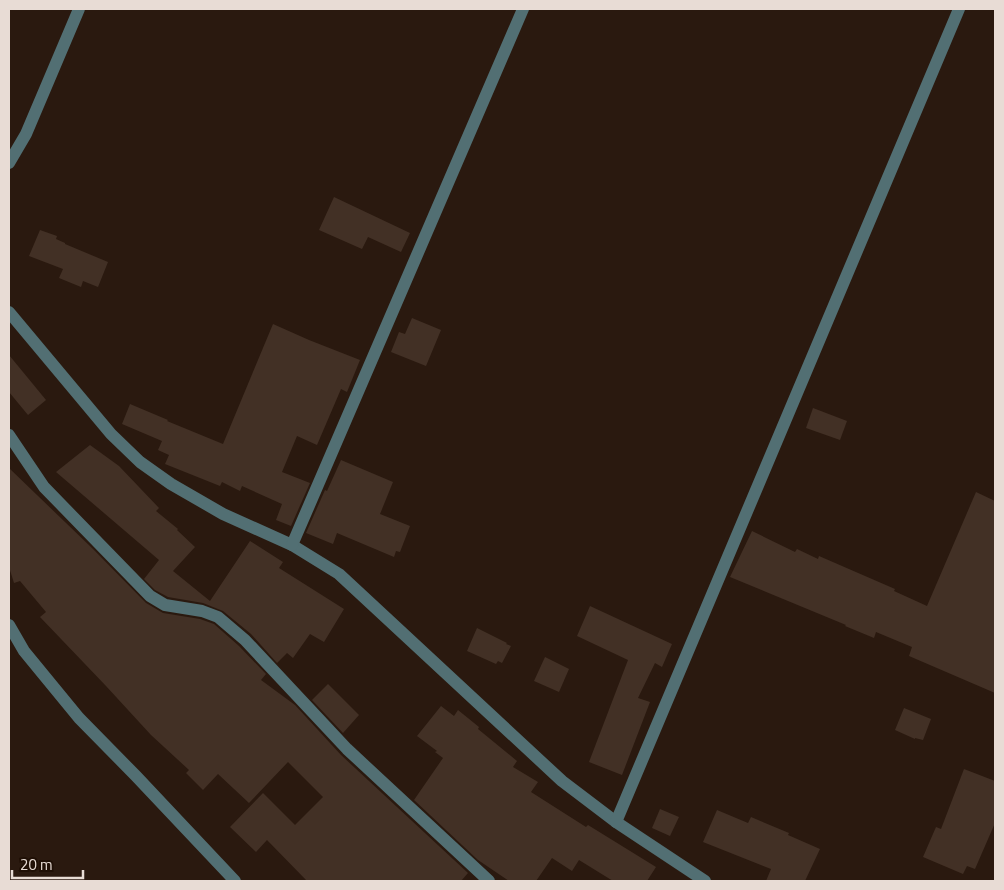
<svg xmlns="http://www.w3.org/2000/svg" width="1004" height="890" font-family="'Titillium Web',sans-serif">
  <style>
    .building { fill: #423025 }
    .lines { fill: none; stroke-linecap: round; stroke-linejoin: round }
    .minor { stroke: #526f73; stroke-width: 12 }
  </style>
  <rect width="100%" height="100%" fill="#2a190f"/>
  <g class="building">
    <path d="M334,197l76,36 -9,19 -33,-15 -6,12 -43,-19z"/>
    <path d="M40,230l17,6 -1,3 9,4v1l43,18 -10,25 -15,-6 -2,6 -22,-9 4,-9 -34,-13z"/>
    <path d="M412,318l29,12 -15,36 -35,-14 8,-20 6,2z"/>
    <path d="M273,324l36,16 51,20 -13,32 -6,-3 -24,56 -20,-9 -15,36 28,11 -19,43 -15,-6 6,-16 -40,-18 -2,5 -18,-9 -2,4 -55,-22 4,-9 -11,-5 4,-9 -40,-17 8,-20 38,16 -1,1 56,23z"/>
    <path d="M9,355l37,45 -18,15 -19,-23z"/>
    <path d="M813,408l34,13 -7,19 -34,-12z"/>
    <path d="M90,445l29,21 40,42 -3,3 22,18 -1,1 18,17 -22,24 37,30 40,-60 33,21 -4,6 65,41 -20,33 -14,-8 -17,24 -6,-5 -10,10 -26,-29 -28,-23 -20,-8 -35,-6 -13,-7 -11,-11 15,-19 -103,-88z"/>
    <path d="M341,460l52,22 -13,32 30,12 -10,26 -4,-1 -2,6 -57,-24 -4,11 -27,-11 19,-43 2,1z"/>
    <path d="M9,468l84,81 53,54 17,10 37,6 14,5 25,22 27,28 -5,6 34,25 46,50 127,118 -7,8h-154l-40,-41 -11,12 -26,-25 33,-34 32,32 28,-28 -35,-35 -39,41 -31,-29 -15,16 -17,-17 3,-3 -38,-35 -45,-49 -66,-69 6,-5 -26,-31 -6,2 -5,-16z"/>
    <path d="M976,492l19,9v192l-86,-37 3,-9 -36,-15 -2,6 -29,-12 1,-1 -116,-48 22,-46 43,21 2,-3 21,10 1,-3 76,33 -1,2 33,15z"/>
    <path d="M590,606l82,38 -10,23 -7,-4 -17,35 12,4 -28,73 -33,-13 39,-102 -51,-24z"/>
    <path d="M477,628l30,15 -1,1 5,2 -9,17 -4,-2 -2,3 -29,-13z"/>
    <path d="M545,657l24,12 -10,23 -25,-11z"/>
    <path d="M328,684l31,31 -16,18 -31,-33z"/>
    <path d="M441,706l13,10 4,-6 21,17 -1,2 39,32 -4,6 25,15 -7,10 55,35 2,-2 68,42 -9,14h-34l-34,-21 -7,11 -20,-13 -16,23h-27l-31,-21 -64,-60 29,-42 -8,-6 2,-1 -20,-15z"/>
    <path d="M904,708l27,11 -8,21 -8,-2v1l-20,-9z"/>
    <path d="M964,769l31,12v42l-20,46 -8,-3 -4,8 -40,-17 13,-30 5,2z"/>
    <path d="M660,809l19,8 -9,19 -18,-8z"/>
    <path d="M717,810l31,13 3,-6 38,16 -1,2 32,14 -15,32h-39l5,-12 -68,-27z"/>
  </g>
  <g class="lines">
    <g class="minor">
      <path d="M9,163l17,-29 53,-125"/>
      <path d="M9,312l102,122 29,28 31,22 52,30 69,31 47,29 223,207 54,41 89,59"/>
      <path d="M9,435l35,52 106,109 15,9 37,6 16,6 27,23 102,109 142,132"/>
      <path d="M292,545l231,-536"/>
      <path d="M9,625l15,26 55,67 57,58 99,105"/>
      <path d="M616,822l343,-813"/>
    </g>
  </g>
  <rect width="1004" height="890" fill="none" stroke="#e8dcd5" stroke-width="20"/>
  <path d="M12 870v8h71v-8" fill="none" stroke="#e8dcd5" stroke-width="2.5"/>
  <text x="20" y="870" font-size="15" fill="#e8dcd5" stroke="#201006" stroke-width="4" paint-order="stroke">20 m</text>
</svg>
